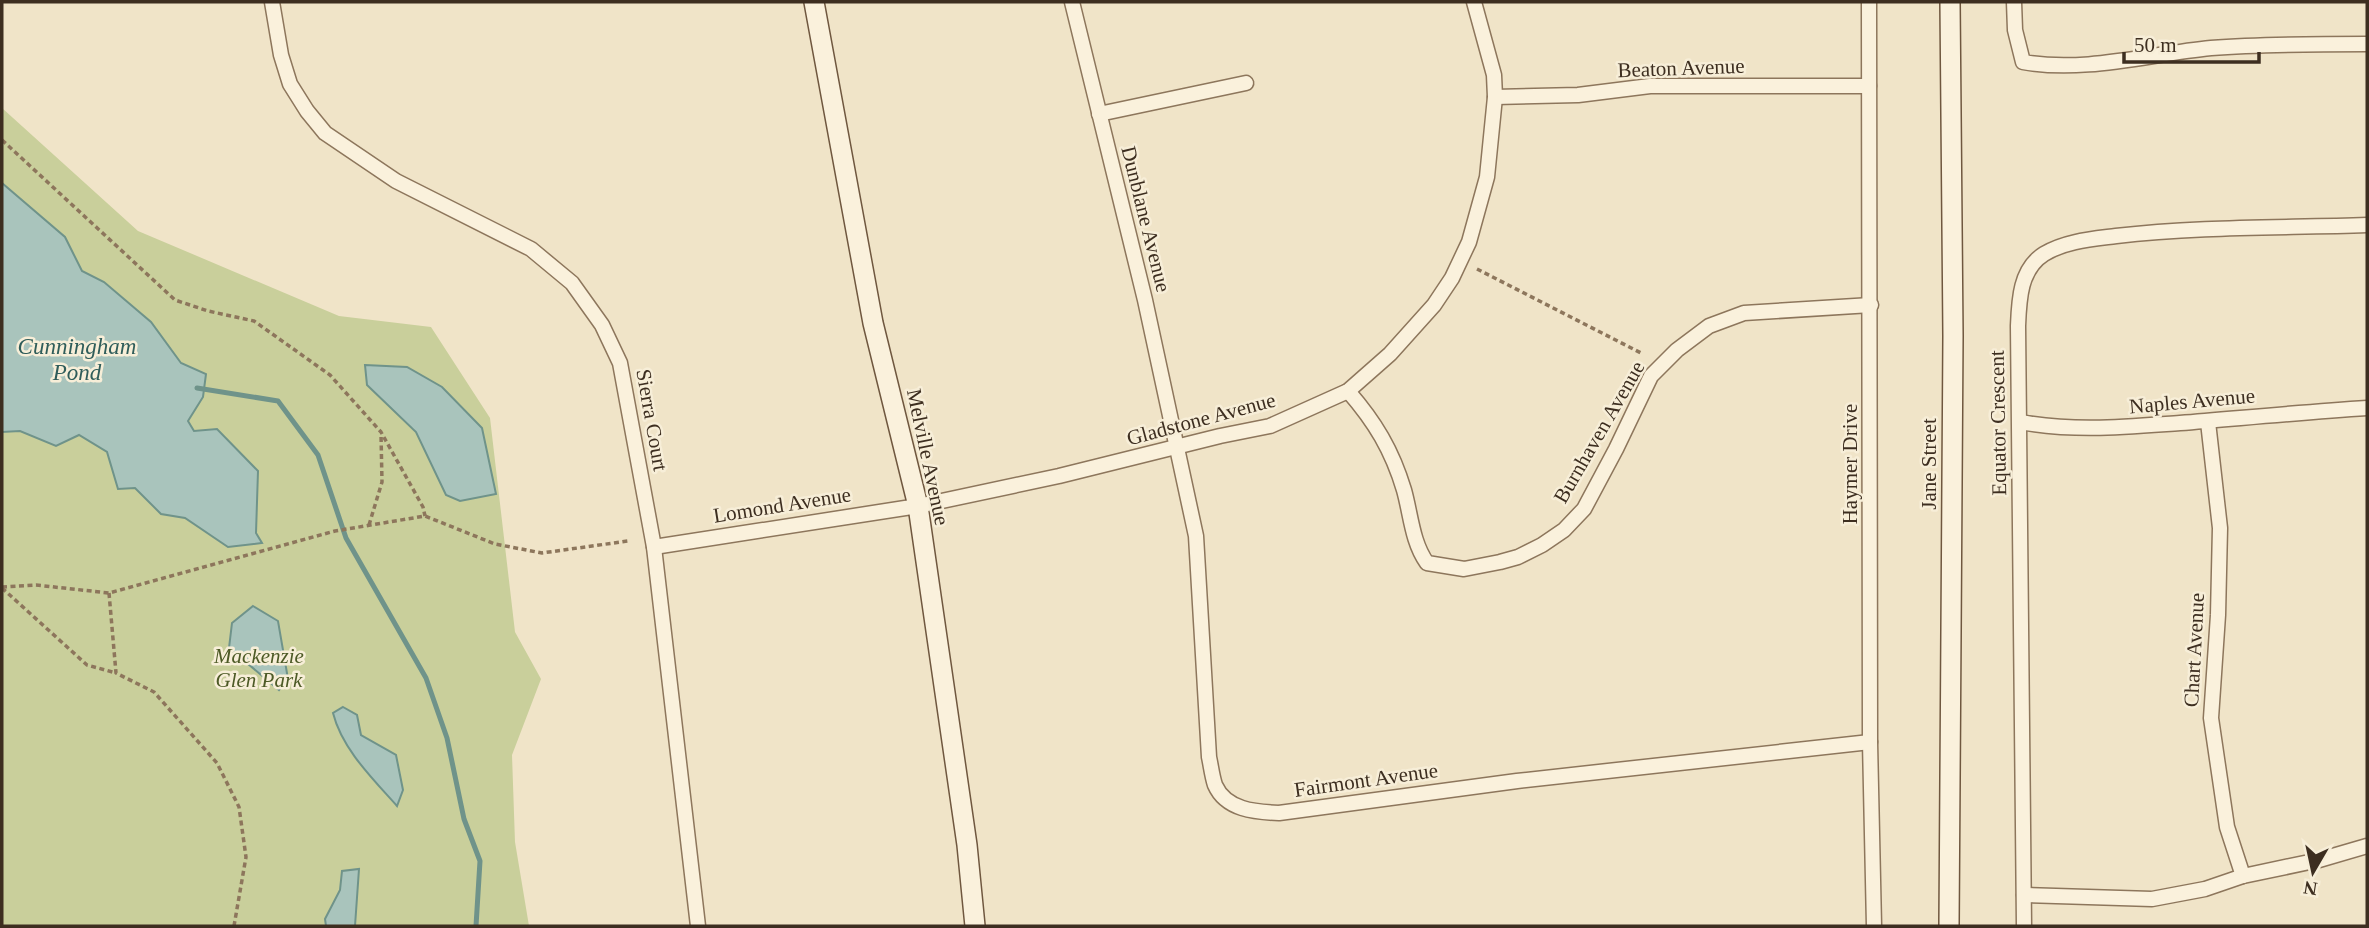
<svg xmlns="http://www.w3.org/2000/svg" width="2369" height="928" font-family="Georgia,serif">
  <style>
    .green { fill: #c9cf9b }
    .water { fill: #a9c4bc; stroke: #6f938a; stroke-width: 2 }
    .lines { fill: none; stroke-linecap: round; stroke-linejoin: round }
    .stream { stroke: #6f938a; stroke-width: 5 }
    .street-casing { stroke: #8d765c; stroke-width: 17 }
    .secondary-casing { stroke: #6f573f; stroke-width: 22 }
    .path { stroke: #8d765c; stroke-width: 3.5; stroke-dasharray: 5 3.5; stroke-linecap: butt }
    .street { stroke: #faf1dc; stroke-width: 14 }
    .secondary { stroke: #faf1dc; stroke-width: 19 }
    .labels { text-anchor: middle; stroke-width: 5; stroke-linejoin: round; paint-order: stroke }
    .street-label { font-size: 21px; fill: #3d2e20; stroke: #f7eed8 }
    .park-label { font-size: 21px; font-style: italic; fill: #4d5a26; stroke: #f7eed8 }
    .water-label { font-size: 23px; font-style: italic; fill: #2f5d5a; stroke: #f7eed8 }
  </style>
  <rect width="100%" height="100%" fill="#f0e4c8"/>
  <path class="green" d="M2,108l136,123 201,85 92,11 59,91 25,214 26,47 -29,76 3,87 14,84h-527z"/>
  <g class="water">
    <path d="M2,183l63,54 17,34 22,11 47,40 30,41 25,11 -3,23 -15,24 6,10 23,-2 41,42 -2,62 6,10 -34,4 -43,-29 -24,-4 -26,-26 -17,1 -11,-37 -28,-17 -23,11 -36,-15 -18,1z"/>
    <path d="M365,365l42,2 35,20 40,41 14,66 -36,7 -14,-6 -30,-63 -49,-47z"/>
    <path d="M253,606l25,15 10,58 -9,11 -50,-42 3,-25z"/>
    <path d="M343,707l14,8 4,20 35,20 7,35 -6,16c-24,-27 -55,-57 -64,-93z"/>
    <path d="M359,869l-4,57h-29l-1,-7 15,-29 2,-19z"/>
  </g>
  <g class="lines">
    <path class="stream" d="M197,388l81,13 40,54 28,83 80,140 21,60 17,81 16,42 -4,65"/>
    <defs>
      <g id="street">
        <path d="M272,2l9,53 9,29 17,27 18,22 71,48 135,68 41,34 30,42 18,38 34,184 44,379"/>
        <path d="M1072,2l73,298 51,236 13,221c2,9 3,19 6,28 11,25 40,27 64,28l238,-32 353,-39"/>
        <path d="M1869,2l1,740 4,184"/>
        <path d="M2014,2l1,28 8,32c62,11 126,-8 188,-14 52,-4 104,-4 156,-4"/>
        <path d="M1495,97l83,-2 72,-9h219"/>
        <path d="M1099,114l147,-31"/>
        <path d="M1348,391c27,31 44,59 56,99 7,25 8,52 23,73l37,6 36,-7 18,-5 24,-12 22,-15 20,-21 32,-60 35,-73 26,-26 32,-24 35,-13 127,-8"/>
        <path d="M2020,422c56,10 105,5 160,1 62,-5 125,-11 187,-15"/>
        <path d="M2208,422l12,106 -2,87 -7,103 16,109 16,49"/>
        <path d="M654,547l264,-41 141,-30 161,-40 50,-10 78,-35 42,-37 44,-49 18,-27 17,-36 18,-65 8,-80 -1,-22 -20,-73"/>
        <path d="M2024,895l128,4 53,-10 38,-13 76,-16 48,-14"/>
        <path d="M2024,926l-6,-600c1,-26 2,-57 26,-72 21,-13 49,-15 72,-18 84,-10 168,-8 251,-11"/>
      </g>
      <g id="secondary">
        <path d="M814,2l59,321 45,183 49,339 8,81"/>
        <path d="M1949,926l4,-590 -3,-334"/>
      </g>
    </defs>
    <use href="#street" class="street-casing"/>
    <use href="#secondary" class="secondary-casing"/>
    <g class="path">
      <path d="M2,140l173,160 33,11 46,10 76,54 51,57 42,75 2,9"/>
      <path d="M1477,269l166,85"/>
      <path d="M369,525l13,-43 -1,-48"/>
      <path d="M2,587l34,-2 73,8 226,-62 90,-15 70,28 47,9 86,-12"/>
      <path d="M2,588l85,77 29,8"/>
      <path d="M109,593l7,80 38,19 63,71 22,44 7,50 -12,69"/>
    </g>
    <use href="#street" class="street"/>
    <use href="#secondary" class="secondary"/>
  </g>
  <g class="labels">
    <g class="street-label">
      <text transform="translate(1681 68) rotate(-2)" y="7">Beaton Avenue</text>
      <text transform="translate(1146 219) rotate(76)" y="7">Dunblane Avenue</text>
      <text transform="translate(2192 401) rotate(-5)" y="7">Naples Avenue</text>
      <text transform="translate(1201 419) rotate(-15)" y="7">Gladstone Avenue</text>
      <text transform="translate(652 420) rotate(80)" y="7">Sierra Court</text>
      <text transform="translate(1998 423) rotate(-91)" y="7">Equator Crescent</text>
      <text transform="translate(1599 432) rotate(-60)" y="7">Burnhaven Avenue</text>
      <text transform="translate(928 457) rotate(78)" y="7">Melville Avenue</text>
      <text transform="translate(1850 464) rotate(-90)" y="7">Haymer Drive</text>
      <text transform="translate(1929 464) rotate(-90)" y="7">Jane Street</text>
      <text transform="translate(782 505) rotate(-9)" y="7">Lomond Avenue</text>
      <text transform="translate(2194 650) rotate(-87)" y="7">Chart Avenue</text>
      <text transform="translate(1366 780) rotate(-8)" y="7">Fairmont Avenue</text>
    </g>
    <g class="park-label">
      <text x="259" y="663">Mackenzie<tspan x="259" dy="24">Glen Park</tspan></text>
    </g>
    <g class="water-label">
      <text x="77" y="354">Cunningham<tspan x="77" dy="26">Pond</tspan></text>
    </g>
  </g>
  <rect width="2369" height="928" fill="none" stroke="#3d2e20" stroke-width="7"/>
  <g transform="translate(2313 872) rotate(189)" stroke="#f7eed8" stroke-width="5" paint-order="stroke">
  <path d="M0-5L12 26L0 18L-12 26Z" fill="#3d2e20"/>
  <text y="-10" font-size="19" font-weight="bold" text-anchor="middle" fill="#3d2e20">N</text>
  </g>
  <path d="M2124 52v10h135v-10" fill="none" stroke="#3d2e20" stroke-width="3.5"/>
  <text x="2134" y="52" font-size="21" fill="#3d2e20" stroke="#f7eed8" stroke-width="5" paint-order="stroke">50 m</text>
</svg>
